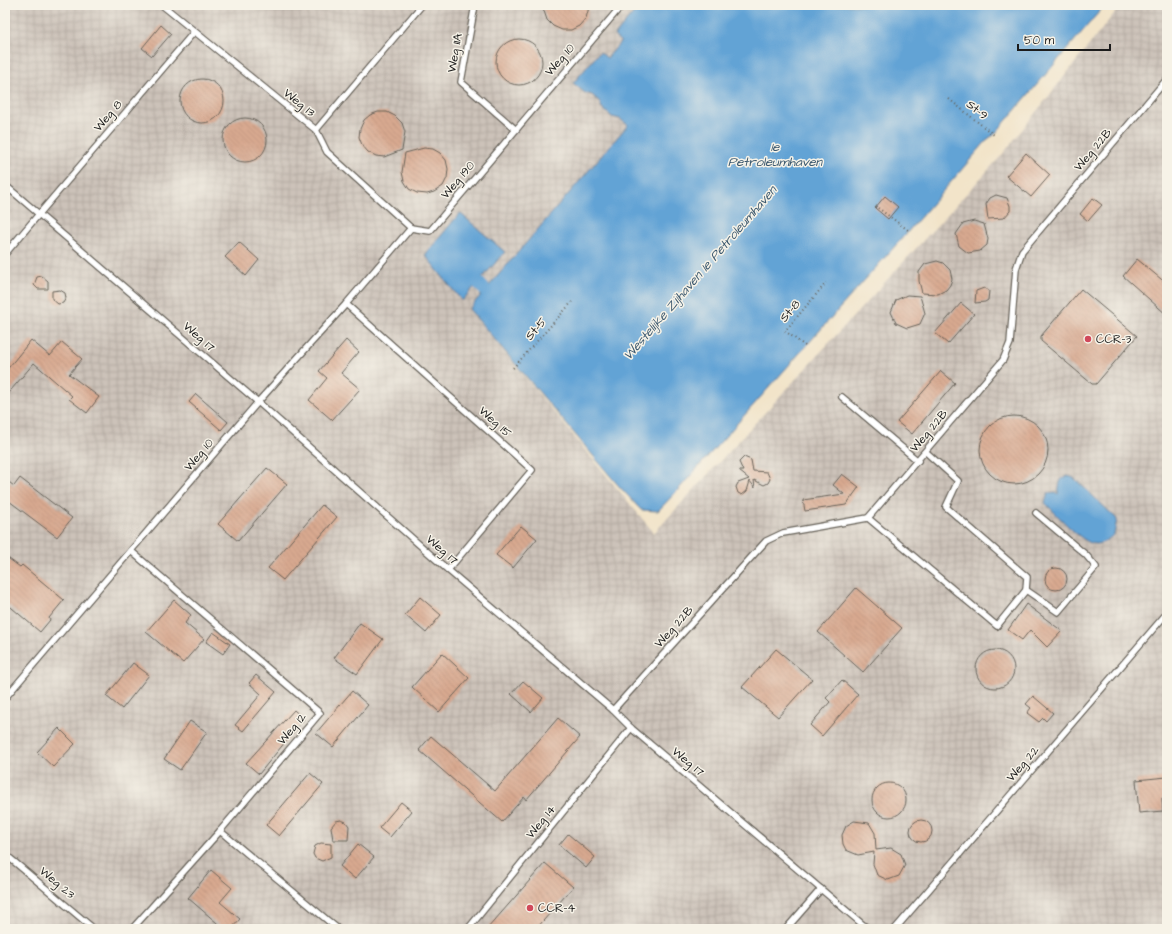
<svg xmlns="http://www.w3.org/2000/svg" width="1172" height="934" viewBox="0 0 1172 934" font-family="'Architects Daughter',sans-serif">
<defs>
<pattern id="industrial-grid" width="8" height="8" patternUnits="userSpaceOnUse"><rect width="8" height="8" fill="#ccc2b9"/><path d="M0 4h8M4 0v8" fill="none" stroke="#afa69e"/></pattern>
<pattern id="building-back-hatch" width="6" height="6" patternUnits="userSpaceOnUse"><rect width="6" height="6" fill="#d8a990"/><path d="M-1 5l2 2M0 0l6 6M5-1l2 2" fill="none" stroke="#b9917c"/></pattern>
</defs>
<rect width="100%" height="100%" fill="#f7f3e8"/>
<filter id="ink" filterUnits="userSpaceOnUse"><feTurbulence type="fractalNoise" baseFrequency=".025" numOctaves="2"/><feDisplacementMap in="SourceGraphic" scale="8" xChannelSelector="R" yChannelSelector="G"/><feConvolveMatrix kernelMatrix="1 2 1 2 8 2 1 2 1" color-interpolation-filters="sRGB"/></filter>
<filter id="wash" filterUnits="userSpaceOnUse"><feTurbulence type="fractalNoise" baseFrequency=".012" numOctaves="4" result="noise"/><feDisplacementMap in="SourceGraphic" scale="16" xChannelSelector="R" yChannelSelector="G"/><feGaussianBlur stdDeviation="0.9" result="paint"/><feColorMatrix in="noise" values="0 0 0 0 0 0 0 0 0 0 0 0 0 0 0 0 0 1.4 0 .05"/><feComposite in="paint" operator="in"/></filter>
<g filter="url(#wash)">
<rect width="100%" height="100%" fill="#f2e4c9"/>
<path fill="url(#industrial-grid)" d="M5,5h635l-26,31 7,6 -14,16 -7,-6 -15,41 7,2 7,6 3,7 10,9 8,2 8,6 -159,184 185,224 348,-378 119,-150h46v924h-1162z"/>
<g fill="#62a3d5" stroke="#3f6078">
<path d="M640,5h465l-111,130 -5,3 -77,89 -235,264 -19,20 -17,-1 -24,-26 -148,-175 159,-184 -8,-6 -8,-2 -10,-9 -3,-7 -7,-6 -7,-2 -12,-10 27,-31 7,6 14,-16 -7,-6z"/>
<path d="M460,213l45,39 -43,49 -37,-46z"/>
<path d="M1068,476l6,2 43,41 -3,16c-6,4 -12,9 -19,9 -14,-1 -39,-31 -50,-41l3,-10 7,-1 3,2c2,-9 0,-16 10,-18z"/>
</g>
<g fill="none" stroke-linecap="round" stroke-linejoin="round">
<path stroke="#62a3d5" stroke-width="13" d="M466,269l26,29 7,-3"/>
</g>
<g id="blocks">
<g fill="url(#building-back-hatch)">
<path d="M542,5h47l-1,6 -2,7 -7,8 -8,4h-9l-9,-4 -6,-6z"/>
<path d="M161,25l10,9 -19,22 -10,-8z"/>
<circle cx="519" cy="62" r="23"/>
<circle cx="202" cy="101" r="22"/>
<path d="M378,112h9l8,4 7,7 3,9 -3,18 -18,7 -8,-1 -8,-4 -6,-7 -3,-8 1,-8 4,-9 6,-5z"/>
<circle cx="245" cy="140" r="22"/>
<path d="M424,148l9,1 7,4 6,7 2,9 -1,9 -4,8 -9,6 -7,2 -10,-1 -8,-4 -5,-8 -2,-9 3,-19z"/>
<path d="M1026,153l24,22 -19,22 -25,-21z"/>
<path d="M996,195l11,3 3,8v5l-6,7 -16,1 -2,-15 4,-6z"/>
<path d="M885,196l13,11 -10,12 -13,-11z"/>
<path d="M1093,198l9,7 -14,16 -8,-7z"/>
<path d="M974,221l10,3 4,15 -1,6 -7,6 -12,2 -9,-7 -3,-12 7,-10z"/>
<path d="M239,242l20,18 -13,16 -21,-19z"/>
<path d="M1137,259l30,25v31l-44,-39z"/>
<path d="M937,261l6,2 7,7 2,9 -2,6 -4,5 -8,4 -16,-1 -3,-12v-9l6,-8z"/>
<path d="M42,276l6,5v8h-10l-4,-4 3,-8z"/>
<path d="M984,288l5,3 -1,9 -3,2 -10,1 1,-12z"/>
<path d="M1081,289l56,47 -41,48h-4l-51,-43v-5z"/>
<path d="M60,290l5,3 1,5 -3,5 -5,1 -6,-5v-8z"/>
<path d="M907,295l13,1 5,17 -5,11 -13,4 -11,-5 -5,-11 5,-12z"/>
<path d="M961,303l13,11 -26,30 -13,-11z"/>
<path d="M31,340l19,16 12,-14 20,17 -13,15 30,23 -12,16 -18,-14 3,-3 -38,-33 -29,34v-25z"/>
<path d="M346,340l13,12 -18,21 19,16 -28,31 -23,-20 18,-22 -8,-7z"/>
<path d="M941,371l14,12 -43,51 -15,-12z"/>
<path d="M196,394l32,28 -7,8 -32,-28z"/>
<circle cx="1014" cy="450" r="34"/>
<path d="M744,457l7,3 2,11 14,1 3,7 -2,4 -4,2 -10,-5 1,8 -5,-7 -3,10 -5,4 -4,-2 -2,-6 2,-4 11,-4 -10,-8h4l-4,-9z"/>
<path d="M267,468l20,16 -49,57 -20,-17z"/>
<path d="M842,474l17,13 -13,18 -41,6 -2,-11 41,-6 -11,-9z"/>
<path d="M20,478l52,40 -15,19 -52,-39v-19l9,7z"/>
<path d="M322,505l15,12 -54,63 -15,-12z"/>
<path d="M521,526l16,13 -24,29 -17,-13z"/>
<path d="M5,556l15,11 2,-2 42,35 -15,18 1,2 -10,12 -35,-30z"/>
<circle cx="1056" cy="579" r="11"/>
<path d="M856,588l46,40 -39,44 -45,-40z"/>
<path d="M420,597l21,18 -15,18 -21,-18z"/>
<path d="M174,600l17,15 -6,8 19,16 -21,24 -37,-31z"/>
<path d="M1026,604l36,27 -15,16 -17,-17 -8,10 -14,-10z"/>
<path d="M360,623l23,16 -26,35 -23,-16z"/>
<path d="M213,632l17,12 -7,10 -17,-12z"/>
<path d="M776,649l36,30 -34,38 -36,-30z"/>
<circle cx="995" cy="669" r="19"/>
<path d="M442,653l27,25 -30,34 -27,-25z"/>
<path d="M133,663l16,12 -27,34 -16,-13z"/>
<path d="M256,675l20,17 -33,39 -8,-6 26,-31 -12,-11z"/>
<path d="M842,680l16,14 -36,42 -12,-11 20,-23 -4,-4z"/>
<path d="M523,681l20,17 -12,14 -20,-18z"/>
<path d="M352,691l16,14 -35,42 -17,-14z"/>
<path d="M1033,696l20,17 -7,8 -3,-3 -4,4 -12,-9 4,-5 -5,-4z"/>
<path d="M294,710l10,9 -45,55 -13,-11z"/>
<path d="M558,718l22,19 -54,63 -2,-3 -22,25 -83,-72 12,-14 64,55z"/>
<path d="M190,721l17,11 -27,38 -16,-11z"/>
<path d="M59,728l16,16 -22,23 -16,-15z"/>
<path d="M310,773l13,11 -44,52 -13,-11z"/>
<path d="M1167,777v21h-5l1,13 -24,2 -3,-33z"/>
<circle cx="889" cy="800" r="17"/>
<path d="M401,802l11,9 -22,26 -11,-9z"/>
<path d="M341,820l5,2 3,4 -1,14h-15l-2,-13 5,-6z"/>
<circle cx="921" cy="831" r="11"/>
<path d="M854,821l15,2 6,10 1,17 15,-2 10,6 4,11 -6,11 -11,4 -11,-5 -4,-11 1,-12 -16,3 -12,-5 -3,-6 -1,-9 4,-9z"/>
<path d="M568,834l27,23 -9,11 -27,-23z"/>
<path d="M321,843l10,1v13l-9,4 -7,-3 -2,-4 2,-8z"/>
<path d="M358,844l16,13 -19,22 -15,-13z"/>
<path d="M545,863l28,24 -37,42h-49z"/>
<path d="M211,870l21,18 -12,14 20,17 -9,10h-7l-36,-31z"/>
</g>
</g>
</g>
<g filter="url(#ink)">
<use href="#blocks" fill-opacity="0" stroke="#676259" stroke-width="1"/>
<g fill="none" stroke-linecap="round" stroke-linejoin="round">
<g stroke="#676259" stroke-width="8">
<g id="lane">
<path d="M162,5l154,125 11,22 84,76"/>
<path d="M475,5l-14,77 54,47"/>
<path d="M316,130l106,-125"/>
<path d="M5,185l253,217 190,168 165,140 18,18 237,201"/>
<path d="M411,228l19,3 192,-226"/>
<path d="M5,254l189,-222"/>
<path d="M346,304l186,166 -84,100"/>
<path d="M842,397l76,64"/>
<path d="M926,452l32,29 -12,26 81,70 -1,13"/>
<path d="M868,518l129,108 29,-36 32,22 38,-45 -10,-12 -50,-42"/>
<path d="M131,551l189,162 -100,118 -88,98"/>
<path d="M5,698l253,-296 88,-98 65,-76"/>
<path d="M613,710l153,-169 17,-8 85,-15 135,-158 7,-17 6,-74 6,-18 145,-172"/>
<path d="M220,831l118,98"/>
<path d="M5,854l89,75"/>
<path d="M468,929l163,-201"/>
<path d="M786,929l35,-40"/>
<path d="M895,929l272,-316"/>
</g>
</g>
<g stroke="#676259" stroke-width="2" stroke-dasharray="1 3" stroke-linecap="butt">
<path d="M949,99l45,36"/>
<path d="M878,208l30,22"/>
<path d="M805,346l-20,-15 41,-48"/>
<path d="M513,368l59,-66"/>
</g>
<use href="#lane" stroke="#fff" stroke-width="5.5"/>
</g>
</g>
<g fill="#d1495b" stroke="#f7f3e8" stroke-width="1.5">
<circle cx="1088" cy="339" r="4"/>
<circle cx="530" cy="908" r="4"/>
</g>
<g text-anchor="middle" dominant-baseline="central" stroke-width="3" stroke-linejoin="round" paint-order="stroke">
<g font-size="12" fill="#1c1c1c" stroke="#f7f3e8">
<text transform="translate(455 53) rotate(-80)">Weg 11A</text>
<text transform="translate(560 60) rotate(-49)">Weg 10</text>
<text transform="translate(299 103) rotate(39)">Weg 13</text>
<text transform="translate(977 110) rotate(39)">St-9</text>
<text transform="translate(108 116) rotate(-50)">Weg 8</text>
<text transform="translate(1093 150) rotate(-50)">Weg 22B</text>
<text transform="translate(458 180) rotate(-50)">Weg 190</text>
<text transform="translate(790 311) rotate(-50)">St-8</text>
<text transform="translate(536 329) rotate(-49)">St-5</text>
<text transform="translate(199 337) rotate(41)">Weg 17</text>
<text transform="translate(495 422) rotate(42)">Weg 15</text>
<text transform="translate(929 431) rotate(-50)">Weg 22B</text>
<text transform="translate(199 455) rotate(-50)">Weg 10</text>
<text transform="translate(442 550) rotate(41)">Weg 17</text>
<text transform="translate(674 627) rotate(-48)">Weg 22B</text>
<text transform="translate(292 729) rotate(-50)">Weg 12</text>
<text transform="translate(688 762) rotate(40)">Weg 17</text>
<text transform="translate(1023 764) rotate(-49)">Weg 22</text>
<text transform="translate(541 822) rotate(-51)">Weg 14</text>
<text transform="translate(57 883) rotate(40)">Weg 23</text>
</g>
<g font-size="12" fill="#1c1c1c" stroke="#f7f3e8" text-anchor="start">
<text x="1096" y="339">CCR-3</text>
<text x="538" y="908">CCR-4</text>
</g>
<g font-size="13" font-style="italic" fill="#3c596f" stroke="#f7f3e8">
<text x="775" y="147">1e<tspan x="775" dy="15">Petroleumhaven</tspan></text>
<text transform="translate(700 273) rotate(-49)">Westelijke Zijhaven 1e Petroleumhaven</text>
</g>
</g>
<rect width="1172" height="934" fill="none" stroke="#f7f3e8" stroke-width="20"/>
<path d="M1018 44v6h92v-6" fill="none" stroke="#1c1c1c" stroke-width="2"/>
<text x="1024" y="44" font-size="12" fill="#1c1c1c" stroke="#f7f3e8" stroke-width="3" paint-order="stroke">50 m</text>
</svg>
